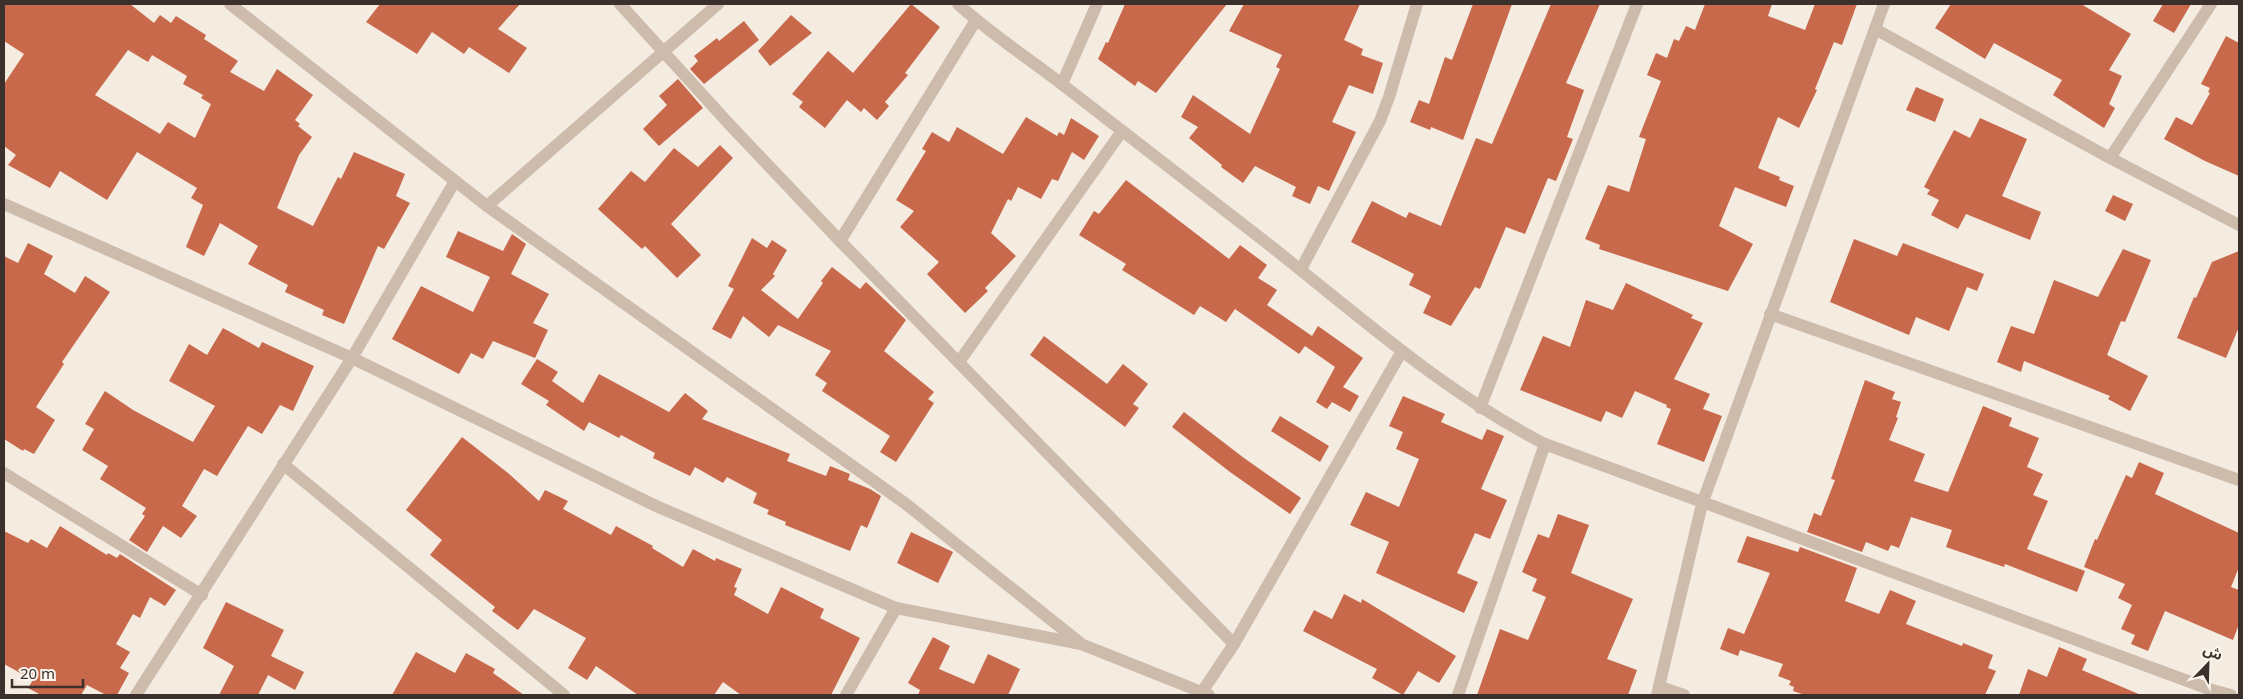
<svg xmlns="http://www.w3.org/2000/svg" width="2243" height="699" viewBox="0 0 2243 699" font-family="'Noto Sans','Noto Sans Arabic',sans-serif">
<rect width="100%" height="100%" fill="#f4ebe1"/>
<g fill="#c8694b" fill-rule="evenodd">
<path d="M4,4h126l24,19 6,-8 11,8 5,-7 30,19 -2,4 34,22 -8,11 34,19 13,-22 36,26 -18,25 5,4 -2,2 14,11 -13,18 -22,53 36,18 25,-49 3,2 13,-27 51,22 -9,22 14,7 -26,46 -6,-3 -34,78 -22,-9 2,-5 -39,-18 3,-7 -40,-21 10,-18 -38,-23 -16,33 -18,-9 17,-42 -12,-7 6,-10 -60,-36 -30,48 -47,-29 -10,17 -42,-23 8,-10 -12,-9v-62l20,-30 -20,-13zM128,50l20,12 4,-7 35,21 -4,8 20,11 -2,3 10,6 -16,34 -27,-16 -8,12 -65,-39z"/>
<path d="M380,4h140l-22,25 29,19 -18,25 -40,-26 -5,7 -32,-22 -15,22 -51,-32z"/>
<path d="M911,4l29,23 -35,46 3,2 -23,27 4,4 -12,14 -13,-12 -3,4 -14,-12 -22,28 -26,-21 4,-5 -11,-8 36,-43 25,22z"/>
<path d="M1125,4h102l-71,89 -18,-12 -3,5 -37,-27 8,-17 2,1z"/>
<path d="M1244,4h116l-16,36 19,9 -2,6 22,8 -10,31 -24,-9 -17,37 24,10 -27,59 -11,-5 -8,18 -18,-8 4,-9 -41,-21 -12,17 -22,-16 1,-2 -33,-27 9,-11 -17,-10 12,-22 57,39 30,-65 -4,-2 6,-12 -53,-24z"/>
<path d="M1473,4h39l-49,136 -32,-13 -1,3 -20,-8 9,-22 10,4 16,-47 7,3z"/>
<path d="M1551,4h49l-34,79 18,7 -17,47 6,2 -17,42 -8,-3 -23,56 -19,-7 -26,62 -5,-2 -24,39 -28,-13 8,-17 -22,-11 5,-11 -63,-32 21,-41 34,17 3,-6 32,14 35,-88 16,6z"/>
<path d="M1705,4h67l-4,12 37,14 10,-26h42l-15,41 -8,-3 -19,47 2,1 -18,38 -21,-11 -20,51 22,9 -1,3 15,6 -8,21 -51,-20 -16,39 34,18 -25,47 -129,-42 1,-4 -15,-6 23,-54 21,7 17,-53 -7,-2 22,-56 -14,-6 9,-22 11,5 7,-19 5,2 7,-15 9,4z"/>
<path d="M1951,4h130l50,30 -22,36 13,6 -13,28 6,4 -11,20 -51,-33 9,-15 -68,-37 -9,16 -50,-31z"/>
<path d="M2163,4h28l-17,29 -21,-12z"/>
<path d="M791,15l21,18 -42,33 -12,-15z"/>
<path d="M744,21l15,19 -55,44 -14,-15 8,-8 -4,-5 23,-18 2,3z"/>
<path d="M2226,36l13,7v133l-34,-15 -41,-22 12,-22 16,8 18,-32 -2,-1 2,-4 -9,-4z"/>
<path d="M678,79l25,29 -44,38 -16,-17 24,-24 -8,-9z"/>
<path d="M1916,87l28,12 -9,23 -29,-12z"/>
<path d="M1026,117l31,19 2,-4 5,3 7,-17 28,18 -15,24 -12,-8 -14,29 -6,-2 -11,20 -23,-12 -7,14 -3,-2 -17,34 25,23 -31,32 3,3 -23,22 -38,-39 12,-12 -39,-35 14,-16 -18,-11 30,-49 -4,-2 10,-17 17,10 8,-15 46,27z"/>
<path d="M1980,118l47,21 -25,57 39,16 -11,28 -64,-26 -8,15 -27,-14 8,-15 -12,-6 3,-4 -6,-3 30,-57 16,8z"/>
<path d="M720,145l13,13 -62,66 30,31 -24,23 -32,-32 -3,3 -44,-40 33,-38 14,11 29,-34 24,19z"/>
<path d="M1126,180l103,79 11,-14 27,20 -9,13 19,12 -10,15 45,31 6,-10 45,32 -20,29 16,9 -9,16 -18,-10 -5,7 -11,-7 19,-35 -30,-21 -6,8 -64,-45 -9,13 -26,-16 -6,9 -72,-45 4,-6 -47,-29 15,-24 5,3z"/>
<path d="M2113,195l20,9 -8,17 -20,-10z"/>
<path d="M458,231l45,20 9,-17 14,10 -15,30 38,20 -16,29 15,7 -13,28 -42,-17 -10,18 -12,-6 -12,21 -67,-35 29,-53 52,26 17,-35 -44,-20z"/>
<path d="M752,238l15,10 5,-8 15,10 -14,24 2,2 -14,14 37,29 25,-36 -2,-2 11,-14 28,22 6,-7 40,38 -22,31 50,41 -6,7 6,4 -38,59 -16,-10 10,-16 -68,-45 5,-8 -12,-8 16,-24 -53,-26 -9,12 -26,-21 -12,23 -19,-10 22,-40 -6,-3z"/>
<path d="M1854,239l43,17 6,-13 81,31 -7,17 -10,-4 -18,44 -33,-14 -7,18 -79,-33z"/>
<path d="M28,243l25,13 -9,18 31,19 10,-17 25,16 -48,70 2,2 -28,43 19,13 -21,34 -10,-5 -1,2 -19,-12v-183l14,7z"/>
<path d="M2123,249l28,11 -26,62 -4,-1 -14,34 41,21 -18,35 -22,-12 2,-3 -86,-35 -3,11 -24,-10 14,-36 23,8 20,-54 44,17z"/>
<path d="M2239,251v76l-13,31 -49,-20 17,-41 2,1 16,-36z"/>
<path d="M1626,283l67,32 -2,3 12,5 -29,56 36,15 -7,15 19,7 -18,46 -47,-18 14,-35 -5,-2 1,-2 -32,-14 -13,27 -16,-7 -5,11 -81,-32 23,-54 27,11 16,-47 27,10z"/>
<path d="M223,328l36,20 3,-6 52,24 -21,45 -13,-6 -18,29 -14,-8 -31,50 -13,-7 -22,37 15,10 -16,22 -18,-12 -16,26 -18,-12 16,-24 -3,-2 4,-6 -46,-29 8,-13 -26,-16 12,-21 -9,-5 20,-33 28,19 60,32 22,-36 -46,-25 20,-37 18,11z"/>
<path d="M1044,336l63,48 16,-20 25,20 -15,20 6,4 -14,19 -95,-72z"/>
<path d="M537,359l21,13 -6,9 31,22 16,-29 70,38 16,-19 23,18 -6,8 88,35 -3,7 39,15 4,-10 20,8 -2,6 22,9 11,7 -14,32 -6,-3 -11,26 -65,-26 1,-3 -19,-8 2,-4 -16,-7 4,-10 -30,-16 -4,6 -28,-16 -5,9 -37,-18 2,-5 -34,-18 -2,3 -30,-16 -5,9 -38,-26 3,-4 -28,-17z"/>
<path d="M1865,380l30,12 -3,7 9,3 -5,15 2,1 -9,22 36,14 -11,27 34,11 35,-86 29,12 -3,8 30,12 -12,29 16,7 -10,21 15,6 -21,48 58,22 -8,21 -72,-28 -1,3 -58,-20 6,-17 -41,-13 -12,31 -8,-3 -3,6 -22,-9 -4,10 -55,-20 7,-19 7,3 14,-36 -4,-1z"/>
<path d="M1403,396l42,18 -4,8 41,18 5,-11 17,7 -23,53 26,11 -17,39 -15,-6 -18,40 21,9 -14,31 -88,-40 13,-31 -39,-17 16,-33 33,15 20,-48 -23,-10 7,-17 -14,-6z"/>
<path d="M1184,412l60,46 57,40 -11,16 -60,-42 -58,-45z"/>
<path d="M1280,416l49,30 -9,16 -49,-31z"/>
<path d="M462,437l46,36 31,28 6,-11 23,11 -5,8 48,26 5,-9 37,20 -1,2 31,19 10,-18 22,12 1,-3 26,11 -8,18 3,1 -3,7 34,19 13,-27 43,22 -4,9 40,20 -29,57h-90l-18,-13 -9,13h-76l-42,-29 -9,14 -19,-12 18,-30 -52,-29 -16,21 -26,-19 3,-4 -65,-52 12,-15 -36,-30z"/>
<path d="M2139,462l25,11 -9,21 84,39v34l-8,20 8,3v34l-6,16 -68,-29 -17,40 -17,-7 4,-9 -14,-6 11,-24 -14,-7 7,-14 -41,-17 11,-28 2,1 29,-65 6,3z"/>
<path d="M1558,514l31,11 -18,48 62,26 -26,60 30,11 -9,25h-151l23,-66 28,11 18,-43 -14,-6 5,-12 -15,-7 16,-38 11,4z"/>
<path d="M60,526l47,29 1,-2 9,5 3,-4 56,36 -11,16 -15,-9 -10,21 -7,-4 -17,30 14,8 -10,16 9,5 -12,22h-11l-19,-10 -6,10h-40l-13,-7 5,-8 -29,-16v-133l24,12 3,-4 16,9z"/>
<path d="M911,532l42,20 -15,31 -41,-20z"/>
<path d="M1747,536l51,16 2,-5 57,21 -12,33 34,13 11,-24 26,11 -10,23 56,22 1,-3 30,12 -5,13 8,3 -11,24h-180l-12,-4 1,-4 -5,-2 2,-4 -13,-5 5,-12 -43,-14 -2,6 -18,-7 8,-21 16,6 26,-61 -33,-11z"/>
<path d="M1344,594l17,9 1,-4 94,57 -17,27 -21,-12 -15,24 -31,-17 5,-9 -74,-38 11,-21 18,9z"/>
<path d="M226,602l58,28 -13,26 33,16 -9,18 -27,-15 -10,20h-39l15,-29 -31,-18z"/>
<path d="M933,637l17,9 -11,23 35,15 14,-30 32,15 -12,26h-90l2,-5 -12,-7z"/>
<path d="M2059,647l28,12 -5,11 59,25h-122l9,-26 19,8z"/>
<path d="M416,652l39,21 11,-20 29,16 -2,4 31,22h-132z"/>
</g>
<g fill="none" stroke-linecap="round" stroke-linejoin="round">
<g stroke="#cdbbac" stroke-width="12">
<path d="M230,4l257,202 419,298 173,138"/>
<path d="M620,4l110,121 110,116 394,403 -34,51"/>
<path d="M958,4c33,30 70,54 105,81 61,47 121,94 182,141 98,75 190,162 300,218l667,246 19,5"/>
<path d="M1875,29l235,129 129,67"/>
<path d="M1062,84l35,-80"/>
<path d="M2110,158l101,-154"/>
<path d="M4,204l348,154 304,148 240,102 185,36 128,51"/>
<path d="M487,206l231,-202"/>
<path d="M840,241l136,-221"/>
<path d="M1301,269l79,-148 9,-24 28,-93"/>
<path d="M1770,314l469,166"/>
<path d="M959,362l163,-231"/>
<path d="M1480,408l157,-404"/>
<path d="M283,464l281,231"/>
<path d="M4,473l198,122"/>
<path d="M1234,644l168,-293"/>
<path d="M1660,687l24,8"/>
<path d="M136,695l216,-337 103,-177"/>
<path d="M846,695l50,-87"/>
<path d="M1458,695l87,-251"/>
<path d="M1657,695l45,-191 182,-500"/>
</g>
</g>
<rect width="2243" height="699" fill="none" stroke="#3b302b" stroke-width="10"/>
<g transform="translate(2208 664) rotate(23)" stroke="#fbf5ee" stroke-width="4" paint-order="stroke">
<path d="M0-4L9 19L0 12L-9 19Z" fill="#3b302b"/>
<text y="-8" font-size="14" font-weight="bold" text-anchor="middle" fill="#3b302b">ش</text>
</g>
<path d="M12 679v8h71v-8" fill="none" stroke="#3b302b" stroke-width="2.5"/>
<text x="20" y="679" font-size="15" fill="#3b302b" stroke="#fbf5ee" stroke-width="4" paint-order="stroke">20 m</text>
</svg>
